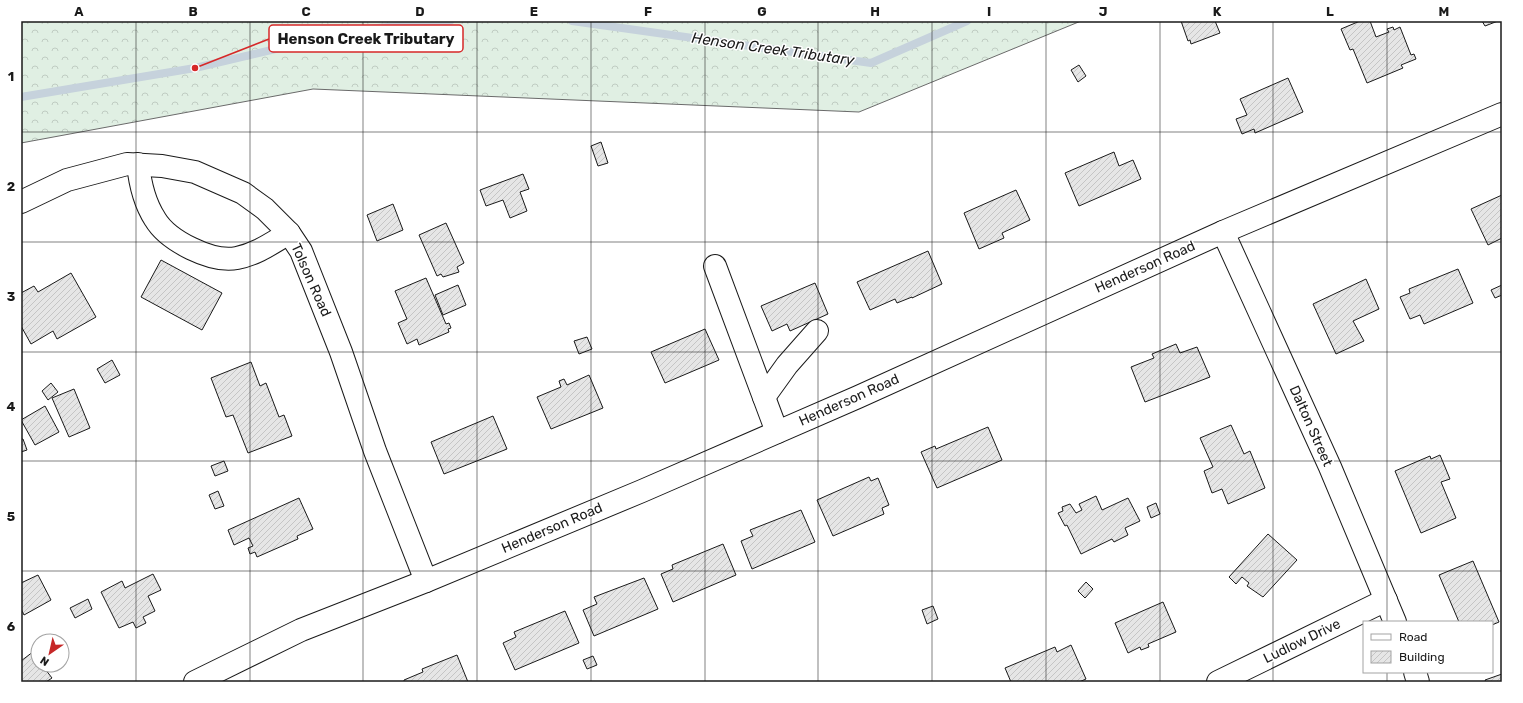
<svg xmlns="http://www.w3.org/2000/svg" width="1523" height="703" viewBox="0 0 1523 703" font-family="Rubik,sans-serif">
<defs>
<pattern id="forest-crowns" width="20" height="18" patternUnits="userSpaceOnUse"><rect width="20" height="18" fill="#e0efe3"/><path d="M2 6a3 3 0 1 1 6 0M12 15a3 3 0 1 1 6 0" fill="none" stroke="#c0ccc2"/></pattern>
<pattern id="building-hatch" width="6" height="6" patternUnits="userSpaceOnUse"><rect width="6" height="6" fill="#e6e6e6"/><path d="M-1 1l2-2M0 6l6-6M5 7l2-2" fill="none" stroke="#c5c5c5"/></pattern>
</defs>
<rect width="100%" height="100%" fill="#fff"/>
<path fill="url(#forest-crowns)" stroke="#6a6a6a" d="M21,21h1060l-222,91 -546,-23 -292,54z"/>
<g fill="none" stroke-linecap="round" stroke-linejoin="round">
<g stroke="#c6d2dc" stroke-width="8">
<path d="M572,21l299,42 96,-42"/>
<path d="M21,97l174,-29 161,-38 94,-9"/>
</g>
</g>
<g fill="url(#building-hatch)" stroke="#1a1a1a">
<path d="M1181,21h34l5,12 -29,11 -1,-4 -2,1z"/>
<path d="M1360,21h10l6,16 13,-5 -2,-3 6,-2 1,3 6,-3 11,28 3,-1 2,5 -15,6 2,3 -36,15 -14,-34 -3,1 -9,-21z"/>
<path d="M1482,21h16l-13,5z"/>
<path d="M1079,65l7,11 -8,6 -7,-12z"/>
<path d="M1288,78l15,34 -48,21 -1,-4 -12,5 -6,-15 11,-4 -7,-16z"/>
<path d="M601,142l7,21 -10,3 -7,-20z"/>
<path d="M1114,152l5,14 14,-6 8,19 -62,27 -14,-33z"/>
<path d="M523,174l6,15 -9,3 7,19 -17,7 -7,-18 -17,6 -6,-16z"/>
<path d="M1016,190l14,30 -28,13 2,5 -25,11 -15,-36z"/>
<path d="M1502,195v43l-14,7 -17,-36z"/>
<path d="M393,204l10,26 -26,11 -10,-26z"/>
<path d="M446,223l18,40 -7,4 2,5 -16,5 -2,-3 -4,2 -18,-41z"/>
<path d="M928,251l14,33 -30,14v-1l-15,6 -2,-4 -25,11 -13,-28z"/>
<path d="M161,260l61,33 -20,37 -61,-33z"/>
<path d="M1458,269l15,34 -49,21 -4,-9 -10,4 -10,-22 10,-4 -1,-4z"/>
<path d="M71,273l25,44 -39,22 -4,-8 -22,13 -10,-18v-33l13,-7 4,6z"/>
<path d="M426,278l20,46 3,-1 2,5 -3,1 1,3 -30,13 -2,-6 -10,5 -9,-21 9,-4 -12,-28z"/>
<path d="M1366,279l13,30 -26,12 11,20 -28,13 -23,-50z"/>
<path d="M815,283l13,31 -38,17 -3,-7 -15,7 -11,-25z"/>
<path d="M458,285l8,20 -23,10 -8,-20z"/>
<path d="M1502,285v10l-7,3 -4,-8z"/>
<path d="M705,329l14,31 -54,23 -14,-31z"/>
<path d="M587,337l5,12 -13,5 -5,-13z"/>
<path d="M1176,344l4,9 17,-6 13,30 -65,25 -14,-35 23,-9 -2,-4z"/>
<path d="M112,360l8,15 -15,8 -8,-14z"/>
<path d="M251,362l9,24 6,-3 13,34 5,-2 8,21 -44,17 -15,-38 -7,2 -15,-39z"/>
<path d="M589,375l14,33 -52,21 -14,-32 24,-10 -2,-6 5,-2 3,6z"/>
<path d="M51,383l7,9 -10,8 -6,-9z"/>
<path d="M74,389l16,39 -21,9 -17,-39z"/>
<path d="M45,406l14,26 -24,13 -14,-25z"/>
<path d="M493,416l14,33 -63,25 -13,-32z"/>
<path d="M1231,425l13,29 6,-3 15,37 -37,16 -6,-15 -10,4 -8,-22 9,-4 -13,-29z"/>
<path d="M988,427l14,33 -65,28 -16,-36 14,-6 1,3z"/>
<path d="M21,439h2l4,11 -6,2z"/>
<path d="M1440,455l10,24 -9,3 15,36 -35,15 -26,-62 35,-15 1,3z"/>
<path d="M224,461l4,10 -13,5 -4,-10z"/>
<path d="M869,477l2,4 7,-3 11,27 -7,3 2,6 -51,22 -16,-36z"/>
<path d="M218,491l6,15 -9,3 -6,-14z"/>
<path d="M1096,496l6,14 26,-12 12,23 -15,7 3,7 -14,7 -2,-3 -31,15 -14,-29 -2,1 -7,-13 5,-2 -1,-4 8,-3 6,9 6,-3 -3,-6z"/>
<path d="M299,498l14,31 -16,7 1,3 -41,18 -2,-5 -5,2 -2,-6 5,-2 -4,-8 -15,7 -6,-15z"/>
<path d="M1156,503l4,11 -9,4 -4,-11z"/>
<path d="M801,510l14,32 -63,27 -11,-28 12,-5 -3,-6z"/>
<path d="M1268,534l29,26 -34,37 -16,-11 2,-3 -7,-6 -6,7 -7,-7z"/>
<path d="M723,544l13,31 -63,27 -12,-28 12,-5 -1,-4z"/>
<path d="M1473,561l26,61 -7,3v-3h-33l-20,-47z"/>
<path d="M153,574l8,16 -13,6 7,15 -12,6 3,6 -10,5 -3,-6 -14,6 -18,-36 21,-11 3,7z"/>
<path d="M38,575l13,25 -27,15 -3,-6v-26z"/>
<path d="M644,578l14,31 -64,27 -11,-26 14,-6 -3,-7z"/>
<path d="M1086,582l7,7 -8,9 -7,-7z"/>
<path d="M88,599l4,10 -17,9 -5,-10z"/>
<path d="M1163,602l13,30 -28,12 1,3 -8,3 -1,-3 -12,6 -13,-30z"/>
<path d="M933,606l5,13 -11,5 -5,-14z"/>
<path d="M565,611l14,32 -64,27 -12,-27 13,-6 -2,-5z"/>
<path d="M1071,645l15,34 -7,3h-68l-6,-14 50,-21 2,5z"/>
<path d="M38,648v17h4l10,13 -6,4h-25v-21z"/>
<path d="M457,655l11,27h-64v-2l19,-8 -1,-3z"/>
<path d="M593,656l4,9 -10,4 -4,-9z"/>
<path d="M1502,674v8h-16l-1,-2z"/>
</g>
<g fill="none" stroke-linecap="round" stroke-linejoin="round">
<g stroke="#1a1a1a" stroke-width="24">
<g id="minor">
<path d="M138,164c2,20 6,38 17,55 13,22 57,44 82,39 20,-4 35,-15 52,-25"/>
<path d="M21,202l46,-22 60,-16 35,2 33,6 48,21 22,16 24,24 12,18 40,101 34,99 51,130"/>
<path d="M1223,232l107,235 65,155"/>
<path d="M715,266l62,166"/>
<path d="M764,397l23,-32 30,-34"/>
<path d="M1415,672l3,10"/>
<path d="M195,682l106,-52 125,-49 216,-90 216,-94 365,-165 279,-118"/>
<path d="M1218,682l168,-82"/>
</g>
</g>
<use href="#minor" stroke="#fff" stroke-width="22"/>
</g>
<path fill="none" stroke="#1a1a1a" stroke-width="1" stroke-opacity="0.55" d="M136,21v661M250,21v661M363,21v661M477,21v661M591,21v661M705,21v661M818,21v661M932,21v661M1046,21v661M1160,21v661M1273,21v661M1387,21v601M21,132h1481M21,242h1481M21,352h1481M21,461h1481M21,571h1481M1387,672v10"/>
<g text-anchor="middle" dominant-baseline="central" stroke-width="3" stroke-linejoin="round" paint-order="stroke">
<g font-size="14" fill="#1a1a1a" stroke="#fff">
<text transform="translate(1145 267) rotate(-24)">Henderson Road</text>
<text transform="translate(311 280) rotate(66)">Tolson Road</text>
<text transform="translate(849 400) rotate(-24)">Henderson Road</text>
<text transform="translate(1311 426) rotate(66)">Dalton Street</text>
<text transform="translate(552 528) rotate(-23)">Henderson Road</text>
<text transform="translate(1302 641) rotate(-26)">Ludlow Drive</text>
</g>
<g font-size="15" font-style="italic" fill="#1a1a1a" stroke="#fff">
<text transform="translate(773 49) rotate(8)">Henson Creek Tributary</text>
</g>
</g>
<path fill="none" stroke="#d62828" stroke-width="1.5" d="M195 68L269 39"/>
<circle fill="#d62828" stroke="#fff" stroke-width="1.5" cx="195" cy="68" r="4"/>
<rect fill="#fff" stroke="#d62828" stroke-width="1.5" x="269" y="25" width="194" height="27" rx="4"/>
<g font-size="15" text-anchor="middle" font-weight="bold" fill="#1a1a1a">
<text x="366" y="44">Henson Creek Tributary</text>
</g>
<rect width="1523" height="703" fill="none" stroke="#ffffff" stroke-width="44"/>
<rect x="1363" y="621" width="130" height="52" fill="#ffffff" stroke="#a3a3a3"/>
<rect x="1371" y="634" width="20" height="6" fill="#ffffff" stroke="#a3a3a3"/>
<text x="1399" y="641" font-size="12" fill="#1a1a1a">Road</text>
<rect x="1371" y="651" width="20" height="12" fill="url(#building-hatch)" stroke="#a3a3a3"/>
<text x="1399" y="661" font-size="12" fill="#1a1a1a">Building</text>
<g transform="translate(50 653) rotate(214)"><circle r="19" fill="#ffffff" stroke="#a3a3a3"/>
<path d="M0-3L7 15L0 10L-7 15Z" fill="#c62828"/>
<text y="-6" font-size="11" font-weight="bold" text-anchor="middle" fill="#1a1a1a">N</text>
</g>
<rect x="22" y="22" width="1479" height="659" fill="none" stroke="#1a1a1a" stroke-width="1.5"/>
<g font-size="13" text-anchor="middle" font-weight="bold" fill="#1a1a1a">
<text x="79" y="16">A</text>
<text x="193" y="16">B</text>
<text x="306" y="16">C</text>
<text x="420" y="16">D</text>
<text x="534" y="16">E</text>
<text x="648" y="16">F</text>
<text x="762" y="16">G</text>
<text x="875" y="16">H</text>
<text x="989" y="16">I</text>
<text x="1103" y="16">J</text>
<text x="1217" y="16">K</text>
<text x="1330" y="16">L</text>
<text x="1444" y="16">M</text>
<text x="11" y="81">1</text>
<text x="11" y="191">2</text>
<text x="11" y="301">3</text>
<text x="11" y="411">4</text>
<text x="11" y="521">5</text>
<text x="11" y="631">6</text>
</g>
</svg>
